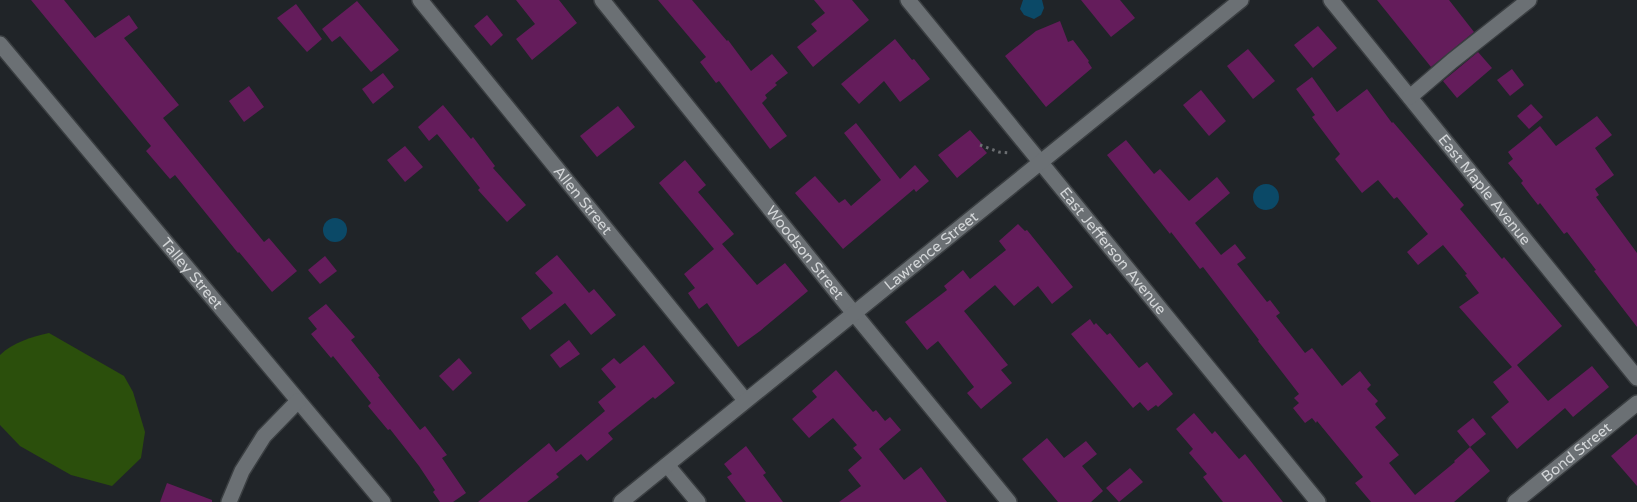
<svg xmlns="http://www.w3.org/2000/svg" width="1637" height="502" viewBox="0 0 1637 502" font-family="'Varela Round',sans-serif">
<rect width="100%" height="100%" fill="#202428"/>
<path fill="#2b4f0c" d="M49,333l75,43 9,16 12,40 -4,26 -29,28 -41,-11 -51,-29 -20,-21v-70c13,-13 32,-18 49,-22z"/>
<g fill="#0b4967">
<path d="M1023,0h19l2,8 -3,7 -7,4 -10,-4 -4,-6z"/>
<circle cx="1266" cy="197" r="13"/>
<circle cx="335" cy="230" r="12"/>
</g>
<g fill="#641c5b">
<path d="M31,0h33l31,38 34,-23 9,13 -14,10 55,67 -16,13 101,124 5,-4 28,33 -25,21 -33,-40 -1,1 -63,-78 -5,4 -24,-28 5,-5z"/>
<path d="M516,0h43l18,23 -45,37 -16,-21 19,-15z"/>
<path d="M658,0h34l35,41 1,-1 23,31 21,-17 16,19 -13,10 2,2 -12,10 2,3 -5,5 25,33 -17,13 -51,-68 -3,2 -16,-21 6,-5z"/>
<path d="M814,0h38l17,20 -56,47 -16,-20 20,-16 -6,-7 14,-11z"/>
<path d="M1081,0h39l15,18 -24,19z"/>
<path d="M1377,0h72l25,32 -43,35z"/>
<path d="M357,1l42,49 -28,22 -31,-36 -8,6 -10,-13z"/>
<path d="M296,4l26,35 -15,13 -30,-34z"/>
<path d="M487,15l16,20 -12,11 -17,-20z"/>
<path d="M1060,21l8,21 5,-2 16,21 -1,1 4,6 -46,39 -41,-51 31,-25z"/>
<path d="M1318,26l19,22 -24,20 -19,-23z"/>
<path d="M895,39l17,21 2,-1 16,20 -30,23 -16,-21 -25,23 -18,-20z"/>
<path d="M1248,49l27,32 -22,18 -26,-33z"/>
<path d="M1478,52l14,16 -35,30 -14,-17z"/>
<path d="M1512,69l12,16 -14,11 -13,-16z"/>
<path d="M383,73l11,14 -21,17 -11,-15z"/>
<path d="M1312,77l25,35 30,-23 25,34 1,-1 71,83 -4,4 42,50 2,-2 58,69 -45,39 31,36 44,-35 17,21 -36,30 -8,-9 -48,41 -26,-32 18,-15 -16,-20 19,-15 -53,-60 20,-14 -14,-18 2,-1 -24,-29 -25,20 -11,-13 21,-18 -31,-37 -3,2 -16,-19 -16,13 -27,-34 5,-5 -28,-37 3,-2 -19,-26z"/>
<path d="M249,86l15,21 -20,15 -15,-21z"/>
<path d="M1201,90l25,31 -17,15 -26,-31z"/>
<path d="M1531,104l12,13 -14,12 -12,-13z"/>
<path d="M443,105l28,34 2,-2 22,29 -2,2 33,37 -19,17 -29,-32 2,-2 -38,-48 -5,-6 -8,7 -11,-14z"/>
<path d="M618,106l17,21 -38,30 -17,-21z"/>
<path d="M1597,116l15,19 -17,13 19,27 -19,14 4,6 -3,2 41,56v74l-43,-56 2,-1 -29,-38 -3,2 -24,-31 -2,2 -17,-22 2,-2 -15,-18 5,-4 -5,-7 32,-26 16,20z"/>
<path d="M856,123l44,56 15,-14 14,16 -13,11 -2,-3 -71,60 -48,-56 20,-17 24,27 6,-4 6,7 30,-26 -37,-47z"/>
<path d="M970,130l12,14 -2,1 7,8 -30,25 -19,-23z"/>
<path d="M1126,140l28,34 6,-5 29,32 28,-24 13,16 -35,30 26,32 14,-11 11,14 -9,6 30,38 3,-2 10,13 -4,3 29,37 7,-5 30,38 18,-15 11,14 -4,4 11,12 -3,3 11,14 -11,9 24,28 -10,8 26,32 40,-33 -1,-1 16,-14 20,24 -36,31h-83l-16,-19 8,-6 -46,-56 -1,2 -4,-5 -7,5 -12,-15 6,-5 -5,-5 5,-4 -41,-53 1,-1 -56,-73 -3,2 -29,-37 -1,2 -63,-79z"/>
<path d="M405,146l18,21 -18,15 -18,-22z"/>
<path d="M685,160l21,25 -8,7 36,42 -12,10 35,41 28,-22 23,28 -48,40 -22,16 -31,-44 -8,6 -11,-16 7,-5 -11,-14 30,-25 -55,-66z"/>
<path d="M1018,224l7,7 2,-1 46,57 -21,17 -14,-18 -24,20 -19,-21 -31,26 44,54 -7,5 11,13 -31,26 -14,-16 7,-6 -36,-46 -11,9 -22,-28 42,-32 -3,-4 19,-16 7,9 36,-29 -7,-9z"/>
<path d="M557,255l32,38 5,-4 22,26 -25,20 -26,-32 -35,27 -9,-12 32,-25 -18,-20z"/>
<path d="M325,256l12,15 -17,13 -12,-14z"/>
<path d="M326,304l29,33 -4,3 29,36 -2,1 42,53 5,-4 22,29 -5,3 24,35 -13,9h-13l-7,-10 2,-2 -16,-24 -29,-37 -2,1 -20,-24 3,-3 -38,-47 -2,2 -20,-24 6,-5 -9,-11z"/>
<path d="M1090,319l4,6 2,-2 11,12 3,-2 29,35 8,-6 26,32 -15,13 -2,-2 -8,6 -8,-9 -7,6 -62,-74z"/>
<path d="M569,340l11,14 -20,14 -10,-13z"/>
<path d="M644,345l31,38 -20,16 -2,-2 -45,36 5,6 -26,22 -6,-7 -25,20 3,3 -32,25h-49l71,-59 7,9 49,-41 -7,-9 18,-15 -15,-18 13,-11 6,6z"/>
<path d="M459,358l13,15 -19,18 -14,-15z"/>
<path d="M836,370l37,42 3,-2 9,11 5,-4 11,13 -22,19 25,31 17,-13 26,35h-108l22,-16 -13,-16 14,-12 -9,-10 4,-3 -24,-27 -24,20 -17,-19 25,-22 -5,-6z"/>
<path d="M1194,413l18,21 3,-3 24,28 6,-5 38,48h-60l-20,-25 4,-3 -18,-21 4,-4 -17,-20z"/>
<path d="M1473,418l13,16 -16,13 -13,-16z"/>
<path d="M1637,434v52l-26,-30z"/>
<path d="M1047,438l17,20 22,-17 11,13 -15,12 21,25 -12,11h-33l-36,-43z"/>
<path d="M746,446l20,27 -3,2 20,27h-37l-19,-25 5,-3 -8,-10z"/>
<path d="M1130,468l13,14 -24,20 -13,-14z"/>
<path d="M167,483l45,17v2h-52z"/>
</g>
<g fill="none" stroke-linecap="round" stroke-linejoin="round">
<g stroke="#3a3e41" stroke-width="18">
<g id="minor">
<path id="s1" d="M420,0l325,400"/>
<path id="s2" d="M602,0l237,295 170,207"/>
<path id="s3" d="M908,0l410,502"/>
<path id="s4" d="M1331,0l306,378"/>
<path id="s5" d="M0,44l383,458"/>
<path d="M1410,97l42,-36 77,-61"/>
<path d="M667,465l31,37"/>
<path d="M229,502l13,-31 22,-35 34,-35"/>
<path id="s6" d="M621,502l620,-502"/>
<path id="s7" d="M1515,502l122,-99"/>
</g>
</g>
<path stroke="#6b6e71" stroke-width="3" stroke-dasharray="2.5 4" stroke-linecap="butt" d="M980,145l19,7 10,1"/>
<use href="#minor" stroke="#6b7074" stroke-width="15"/>
</g>
<g text-anchor="middle" dominant-baseline="central" stroke-width="4.5" stroke-linejoin="round" paint-order="stroke">
<g font-size="15" fill="#d3d6d8" stroke="#202428">
<text stroke="none"><textPath href="#s4" startOffset="244">East Maple Avenue</textPath></text>
<text stroke="none"><textPath href="#s1" startOffset="258">Allen Street</textPath></text>
<text stroke="none"><textPath href="#s6" startOffset="399">Lawrence Street</textPath></text>
<text stroke="none"><textPath href="#s3" startOffset="324">East Jefferson Avenue</textPath></text>
<text stroke="none"><textPath href="#s2" startOffset="324">Woodson Street</textPath></text>
<text stroke="none"><textPath href="#s5" startOffset="299">Talley Street</textPath></text>
<text stroke="none"><textPath href="#s7" startOffset="79">Bond Street</textPath></text>
</g>
</g>
</svg>
